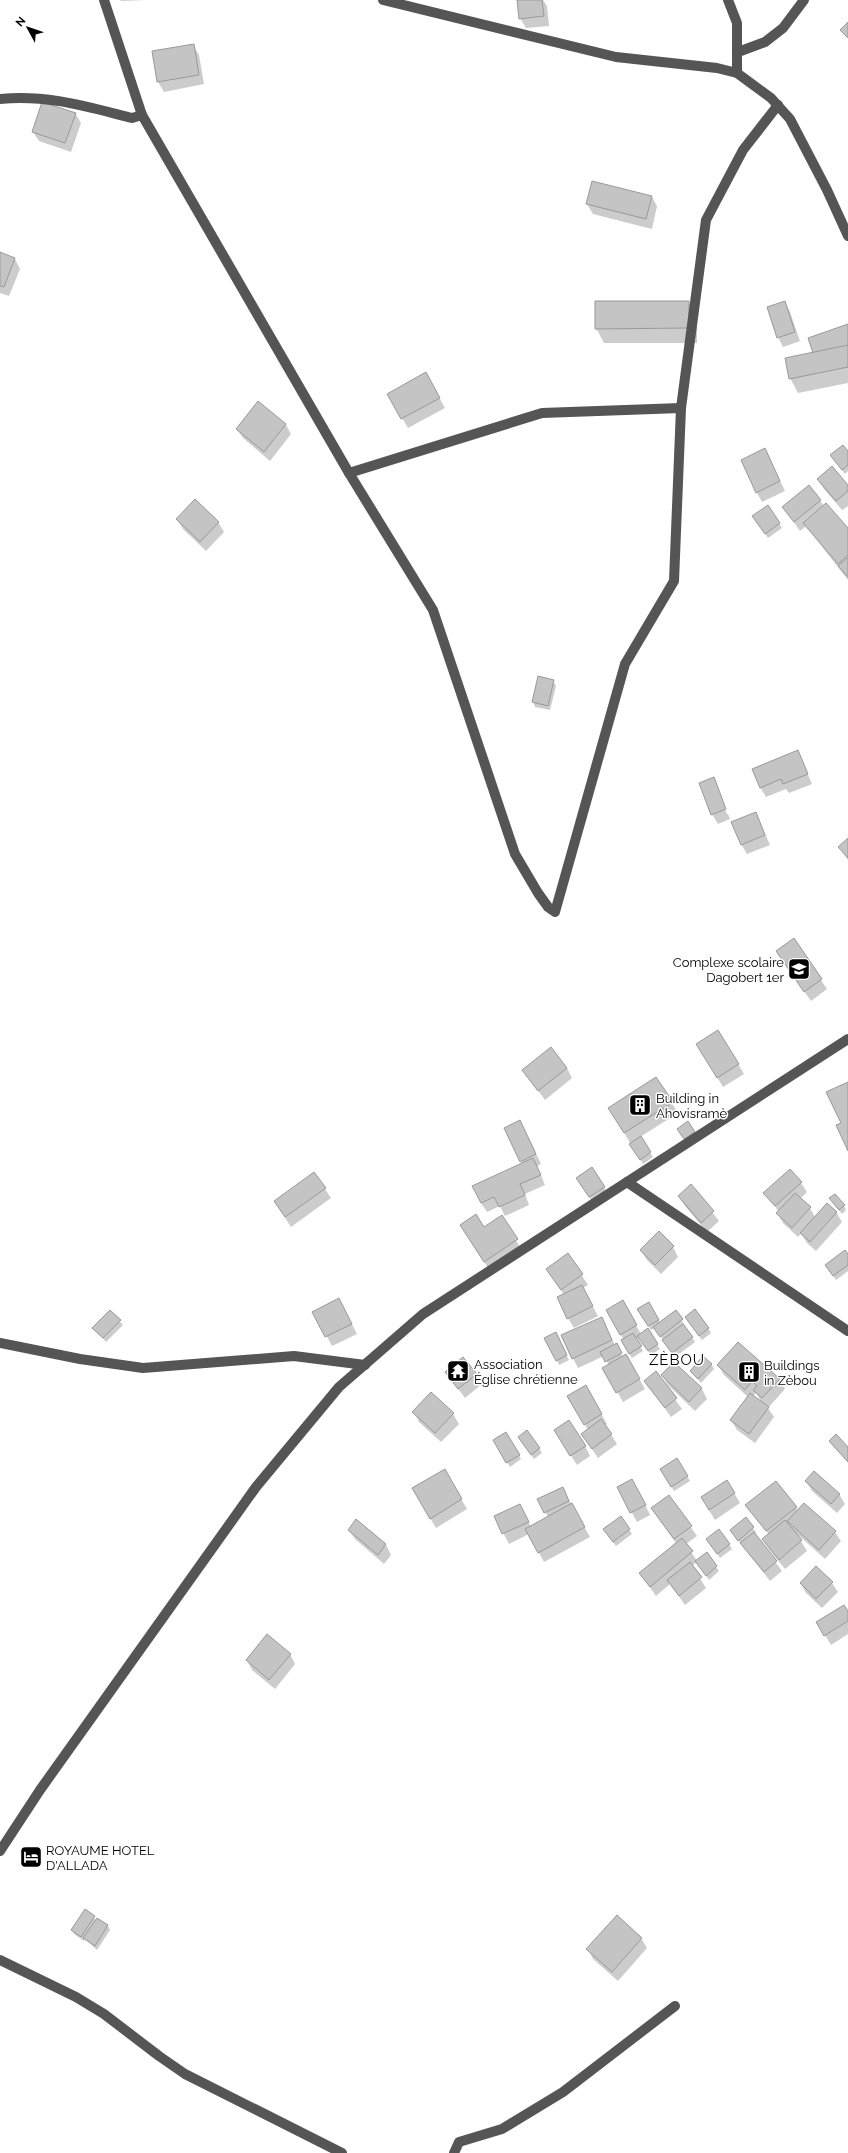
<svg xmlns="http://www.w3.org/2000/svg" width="848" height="2153" viewBox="0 0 848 2153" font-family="Raleway,sans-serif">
<rect width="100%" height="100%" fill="#fff"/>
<g fill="#0003" fill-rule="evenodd">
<path d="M120,0h26l-25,1z"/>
<path d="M518,0h25l4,6 2,20 -23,2 -6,-10z"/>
<path d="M193,45l6,10 5,29 -40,8 -6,-10 -5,-30z"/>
<path d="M75,113l6,10 -10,29 -32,-11 -6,-9z"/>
<path d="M652,197l5,9 -5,23 -59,-15 -6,-10z"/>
<path d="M0,253l15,6 5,10 -11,27 -9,-3z"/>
<path d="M688,302l9,15v26h-93l-8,-15z"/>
<path d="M785,302l5,10 10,29 -17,6 -5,-10z"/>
<path d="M848,325v58l-50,10 -8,-15 24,-25z"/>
<path d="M426,374l19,34 -37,20 -20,-33z"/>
<path d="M258,402l28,23 5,9 -21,27 -27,-23 -6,-9z"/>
<path d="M765,450l20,41 -23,11 -5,-9z"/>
<path d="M848,453v18l-3,3 -11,-14z"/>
<path d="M818,479l30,8v19l-6,4 -18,-21z"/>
<path d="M809,486l15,20 24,24v50l-42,-54 -6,5 -17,-24z"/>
<path d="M768,507l14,21 -14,10 -12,-17z"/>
<path d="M177,519l41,3 6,10 -18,19 -23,-22z"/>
<path d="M539,678l14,3 3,5 -6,24 -15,-3 -2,-5z"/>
<path d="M798,751l14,33 -23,9 -3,-4 -20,8 -6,-10z"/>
<path d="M713,779l5,9h-2l11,26h1l2,5 -12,5 -6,-10z"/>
<path d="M756,813l14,32 -23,9 -6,-10z"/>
<path d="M848,839v21l-9,-13z"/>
<path d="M794,940l33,49 -16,12 -28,-40z"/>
<path d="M718,1031l26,43 -21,13 -20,-33z"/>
<path d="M567,1068l5,10 -27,22 -22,-30z"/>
<path d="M656,1078l22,35 -38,24 13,20 -10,7 -28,-46z"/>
<path d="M520,1121l21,43 -4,2 8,19 -20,9 4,11 -24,11 -5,-10 -13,6 -6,-9 41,-39z"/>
<path d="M592,1169l18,28 -14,10 -13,-19z"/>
<path d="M801,1183l6,9 -7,7 10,9 5,9 21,-5 6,10 -26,29 -9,-8 -6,-10 -3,4 -15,-14 -6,-10 2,-1 -14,-19z"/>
<path d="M691,1185l28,36 -12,11 -22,-26 -6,-10z"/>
<path d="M325,1189l6,9 -40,29 -16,-25z"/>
<path d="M833,1203l11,3 2,4 -4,4z"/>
<path d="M501,1217l21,33 -32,21 -29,-45 23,2z"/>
<path d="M673,1247l5,10 -17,17 -14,-14 -6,-9z"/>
<path d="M568,1254l20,31 -5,3 15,28 -24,12 -6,-10 -4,-23 -17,-26z"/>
<path d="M848,1256v15l-12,9 -10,-14z"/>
<path d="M622,1301l19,33 16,10 3,5 -9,6 -12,-18 -3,2 7,12 -11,7 -10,-17 2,-1 -17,-29z"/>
<path d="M649,1303l11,20 16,-12 19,31 -20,15 -20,-29 -4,2 -13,-21z"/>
<path d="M344,1309l13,25 -25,12 -18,-33z"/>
<path d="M110,1311l13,14 -17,17 -12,-14z"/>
<path d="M601,1318l14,27 8,12 3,-1 19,33 -22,13 -19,-34 5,-3 -5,-9 -26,12 -5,-10z"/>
<path d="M689,1322l19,6 3,5 -9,7z"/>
<path d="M558,1338l11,22 -10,5 -2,-5z"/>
<path d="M674,1363l28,26 5,10 -12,12 -27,-26 -6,-10z"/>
<path d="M711,1364l3,5 -13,14 -10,-12z"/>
<path d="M718,1365l61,14 6,10 -17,19 6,9 -19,26 -18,-13 -6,-10 17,-23 -24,-22zM756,1393l6,10 -9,-7z"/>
<path d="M446,1372l30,2 6,10 -17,14z"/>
<path d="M656,1373l26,36 -11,8 -26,-36z"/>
<path d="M586,1387l21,37 -2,1 12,19 -19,14 -16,-24 6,-4 -19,-34z"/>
<path d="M431,1393l22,21 6,10 -18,18 -22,-20 -5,-10z"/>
<path d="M506,1434l15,25 -11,8 -16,-26z"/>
<path d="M561,1440l24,6 5,10 -13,9z"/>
<path d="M522,1442l17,6 3,5 -8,6z"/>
<path d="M830,1442l18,6v14l-15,-16z"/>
<path d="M444,1470l23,39 -31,19 -23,-39z"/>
<path d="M661,1470l26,6 3,5 -16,10z"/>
<path d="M727,1481l13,22 -25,17 -8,-13z"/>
<path d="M806,1481l33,13 6,10 -8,9 -25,-22z"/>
<path d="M618,1487l20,3 12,25 -13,7z"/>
<path d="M565,1493l25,44 -46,25 -15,-28 -20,10 -14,-27 25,-12 11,22 17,-10 -9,-18z"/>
<path d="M669,1496l28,40 -11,8 11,17 9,-7 13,17 -10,9 -12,-18 -5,4 14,22 -21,17 -15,-21 -14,12 -16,-23 36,-30 -24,-34z"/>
<path d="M804,1504l31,28 6,9 -16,18 -29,-26 11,18 -22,18 -16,-20 -6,-9 6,-5 -22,-30 49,3 2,3z"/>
<path d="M621,1518l11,16 -16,12 -9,-12z"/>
<path d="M745,1518l11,14 -2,2 28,37 -12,10 -39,-50z"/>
<path d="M357,1521l29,24 5,10 -7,9 -29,-25 -6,-9z"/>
<path d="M719,1530l13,19 -12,9 -10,-15z"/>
<path d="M832,1583l6,9 -16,16 -16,-15 -5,-9z"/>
<path d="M848,1613v21l-17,11 -14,-23z"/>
<path d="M290,1654l5,10 -20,25 -23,-19 -5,-10z"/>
<path d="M85,1911l11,9 12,6 2,4 -13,20 -12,-11 -1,2 -10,-7 -2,-4z"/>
<path d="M641,1938l6,10 -29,33 -25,-22 -5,-10z"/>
</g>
<g fill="#c4c4c4" stroke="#999">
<path d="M517,0h25l2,16 -25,3z"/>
<path d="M848,22v16l-8,-8z"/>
<path d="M194,44l5,31 -42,7 -5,-31z"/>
<path d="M42,102l34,11 -11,30 -33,-11z"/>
<path d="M592,181l60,15 -6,23 -60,-15z"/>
<path d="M0,252l15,6 -11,29 -4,-1z"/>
<path d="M595,301h94v27l-94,1z"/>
<path d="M785,301l10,31 -18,6 -10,-31z"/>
<path d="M848,324v30l-31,11 -9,-27z"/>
<path d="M848,345v22l-59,12 -4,-21z"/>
<path d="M426,372l14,26 -39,21 -14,-25z"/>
<path d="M258,401l28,23 -22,28 -28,-23z"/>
<path d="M843,445l5,6v14l-6,5 -12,-15z"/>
<path d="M765,448l15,33 -24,12 -15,-33z"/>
<path d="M832,466l16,19v6l-12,10 -19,-22z"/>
<path d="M809,485l12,15 -27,22 -12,-15z"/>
<path d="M195,499l24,23 -19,20 -24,-23z"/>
<path d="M826,503l22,25v27l-10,9 -35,-41z"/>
<path d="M768,505l12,18 -15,11 -13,-18z"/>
<path d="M848,557v20l-10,-11z"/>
<path d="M538,676l16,4 -6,26 -16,-4z"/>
<path d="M798,750l10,24 -25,10 -2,-5 -21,9 -8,-19z"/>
<path d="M714,777l12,32 -15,6 -12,-32z"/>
<path d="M756,812l9,23 -24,10 -10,-23z"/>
<path d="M848,838v20l-10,-11z"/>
<path d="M794,938l28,41 -18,13 -28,-41z"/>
<path d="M718,1030l21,34 -22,14 -21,-34z"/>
<path d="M551,1047l16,21 -29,23 -16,-21z"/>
<path d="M656,1077l17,25 -49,31 -16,-25z"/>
<path d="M848,1082v69l-12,-26 5,-2 -15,-31z"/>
<path d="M520,1120l16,34 -16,8 -16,-34z"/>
<path d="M688,1121l7,11 -11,7 -7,-10z"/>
<path d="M641,1136l10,16 -11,8 -11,-16z"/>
<path d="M533,1158l8,17 -21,9 5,11 -26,12 -5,-10 -13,6 -9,-17z"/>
<path d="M592,1167l13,20 -16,10 -13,-19z"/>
<path d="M790,1169l12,13 -27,24 -12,-13z"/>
<path d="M314,1172l12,16 -41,29 -11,-16z"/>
<path d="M691,1184l23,27 -13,12 -23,-27z"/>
<path d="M795,1193l16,14 -19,21 -16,-15z"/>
<path d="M835,1194l10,11 -6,5 -10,-12z"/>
<path d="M827,1203l10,9 -27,30 -10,-9z"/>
<path d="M476,1214l8,13 18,-12 16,24 -34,23 -24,-37z"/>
<path d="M659,1231l15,15 -19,19 -15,-15z"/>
<path d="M845,1250l3,4v11l-15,11 -8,-11z"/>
<path d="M568,1253l15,21 -22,16 -15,-21z"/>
<path d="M582,1285l11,21 -26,13 -10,-22z"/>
<path d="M339,1298l13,26 -27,13 -13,-25z"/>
<path d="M623,1300l14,25 -17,10 -14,-25z"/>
<path d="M649,1302l10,18 -11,6 -11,-17z"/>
<path d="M695,1309l14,19 -10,8 -14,-19z"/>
<path d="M110,1310l11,10 -18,18 -11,-10z"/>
<path d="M676,1310l7,9 -23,18 -7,-10z"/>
<path d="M602,1317l10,23 -40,19 -11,-24z"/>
<path d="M683,1324l10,13 -21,16 -10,-13z"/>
<path d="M648,1328l10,16 -10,7 -11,-15z"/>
<path d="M556,1332l11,23 -11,6 -12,-23z"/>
<path d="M633,1333l9,13 -13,8 -8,-14z"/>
<path d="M738,1342l42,37 -18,19 -9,-8 4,-4 -5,-5 -7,9 -28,-25z"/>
<path d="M617,1343l5,10 -17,9 -5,-10z"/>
<path d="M626,1354l14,25 -24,14 -14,-25z"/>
<path d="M703,1356l9,8 -14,15 -8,-8z"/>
<path d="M463,1357l14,17 -19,15 -13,-17z"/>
<path d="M674,1362l28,26 -13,14 -28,-27z"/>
<path d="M656,1371l21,27 -12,10 -21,-27z"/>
<path d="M586,1385l16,29 -18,11 -17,-29z"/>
<path d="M431,1392l23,21 -19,20 -23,-21z"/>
<path d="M750,1393l19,14 -20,27 -19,-14z"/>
<path d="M601,1419l11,15 -20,15 -11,-15z"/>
<path d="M569,1420l17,26 -16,10 -16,-26z"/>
<path d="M527,1430l13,18 -9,7 -13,-18z"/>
<path d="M506,1432l14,23 -14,8 -13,-23z"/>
<path d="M836,1434l12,13v15l-19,-21z"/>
<path d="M677,1458l11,18 -17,11 -11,-18z"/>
<path d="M445,1469l17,30 -32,20 -18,-31z"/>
<path d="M814,1471l26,23 -9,10 -26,-23z"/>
<path d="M632,1479l14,26 -16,8 -13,-26z"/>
<path d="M727,1480l8,13 -26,17 -8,-13z"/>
<path d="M776,1481l21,26 -31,24 -21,-26z"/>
<path d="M563,1487l6,14 -25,12 -7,-14z"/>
<path d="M669,1495l23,31 -18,13 -23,-31z"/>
<path d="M572,1503l13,24 -47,26 -13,-24z"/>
<path d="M804,1503l32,28 -17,19 -32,-29z"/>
<path d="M520,1504l9,18 -27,12 -8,-18z"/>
<path d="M621,1516l9,13 -17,13 -10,-13z"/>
<path d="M746,1517l8,10 -16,14 -8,-11z"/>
<path d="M356,1519l30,25 -8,11 -30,-25z"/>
<path d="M785,1520l17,20 -23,20 -17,-21z"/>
<path d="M719,1529l11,15 -13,10 -11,-15z"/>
<path d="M754,1532l23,29 -13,11 -24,-29z"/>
<path d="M682,1538l11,13 -43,36 -11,-14z"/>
<path d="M707,1552l10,14 -11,10 -11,-15z"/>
<path d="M690,1562l12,15 -23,19 -12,-16z"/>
<path d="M816,1566l17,16 -17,17 -16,-16z"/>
<path d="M844,1605l4,6v10l-24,15 -8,-14z"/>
<path d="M267,1634l24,20 -22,26 -23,-20z"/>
<path d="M85,1909l10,7 -14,21 -10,-7z"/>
<path d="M617,1915l25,23 -30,34 -26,-23z"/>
<path d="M97,1918l11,7 -13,21 -12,-8z"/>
</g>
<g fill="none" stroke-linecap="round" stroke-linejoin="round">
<g stroke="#555" stroke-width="10">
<path d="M104,0l38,115 207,358 84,137 82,244 23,39 10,14 7,5 70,-248 49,-83 7,-173 25,-188 37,-70 35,-45"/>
<path d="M383,0l233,57 101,11 20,5 34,25 19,21 37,71 21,46"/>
<path d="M728,0l9,23v50"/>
<path d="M738,52l27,-10 18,-14 21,-28"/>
<path d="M0,99c46,-5 88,8 132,19l10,-3"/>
<path d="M349,473l193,-60 139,-5"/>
<path d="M627,1182l221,149"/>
<path d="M0,1343l80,16 63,9 151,-12 71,9"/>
<path d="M0,1851l40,-61 216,-303 83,-100 84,-73 425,-275"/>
<path d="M0,1960l76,37 28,17 55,42 26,18 157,79"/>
<path d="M454,2153l5,-11 43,-13 61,-37 112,-86"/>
</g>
</g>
<defs>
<g id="school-square" transform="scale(1.15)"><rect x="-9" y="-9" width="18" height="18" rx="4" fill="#000" stroke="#fff"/><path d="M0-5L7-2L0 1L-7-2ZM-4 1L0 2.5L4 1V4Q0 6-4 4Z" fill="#fff"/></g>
<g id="building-square" transform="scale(1.15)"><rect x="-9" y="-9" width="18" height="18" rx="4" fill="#000" stroke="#fff"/><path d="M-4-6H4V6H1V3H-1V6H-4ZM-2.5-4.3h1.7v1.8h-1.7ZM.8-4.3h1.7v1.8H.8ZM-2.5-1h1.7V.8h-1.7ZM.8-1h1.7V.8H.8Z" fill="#fff"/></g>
<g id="temple-square" transform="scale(1.15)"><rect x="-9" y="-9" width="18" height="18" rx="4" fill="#000" stroke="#fff"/><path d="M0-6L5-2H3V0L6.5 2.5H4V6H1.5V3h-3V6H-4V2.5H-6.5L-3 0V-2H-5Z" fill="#fff"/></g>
<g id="hotel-square" transform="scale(1.15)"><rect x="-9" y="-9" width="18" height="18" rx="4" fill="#000" stroke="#fff"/><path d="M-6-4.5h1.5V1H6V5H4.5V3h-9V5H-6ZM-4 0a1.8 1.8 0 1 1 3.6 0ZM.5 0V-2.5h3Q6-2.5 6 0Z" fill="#fff"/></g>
</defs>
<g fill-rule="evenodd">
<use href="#school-square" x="799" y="969"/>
<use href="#building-square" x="640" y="1105"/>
<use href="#temple-square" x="458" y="1371"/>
<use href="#building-square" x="749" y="1372"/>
<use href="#hotel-square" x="31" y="1857"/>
</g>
<g text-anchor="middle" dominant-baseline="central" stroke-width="3" stroke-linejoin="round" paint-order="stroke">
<g font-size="13" fill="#000" stroke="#fff" text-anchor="start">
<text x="784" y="962" text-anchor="end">Complexe scolaire<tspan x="784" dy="15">Dagobert 1er</tspan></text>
<text x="656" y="1098">Building in<tspan x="656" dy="15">Ahovisramè</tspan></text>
<text x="474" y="1364">Association<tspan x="474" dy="15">Église chrétienne</tspan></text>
<text x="764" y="1365">Buildings<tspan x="764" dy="15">in Zèbou</tspan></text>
<text x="46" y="1850">ROYAUME HOTEL<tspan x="46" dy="15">D'ALLADA</tspan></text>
</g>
<g font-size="15" letter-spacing="1" fill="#000" stroke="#fff">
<text x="677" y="1360">ZÈBOU</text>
</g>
</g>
<g transform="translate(28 28) rotate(310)" stroke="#ffffff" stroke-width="3" paint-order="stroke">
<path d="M0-3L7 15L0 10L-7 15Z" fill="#000000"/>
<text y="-6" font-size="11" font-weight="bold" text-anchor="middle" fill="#000000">N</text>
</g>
</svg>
